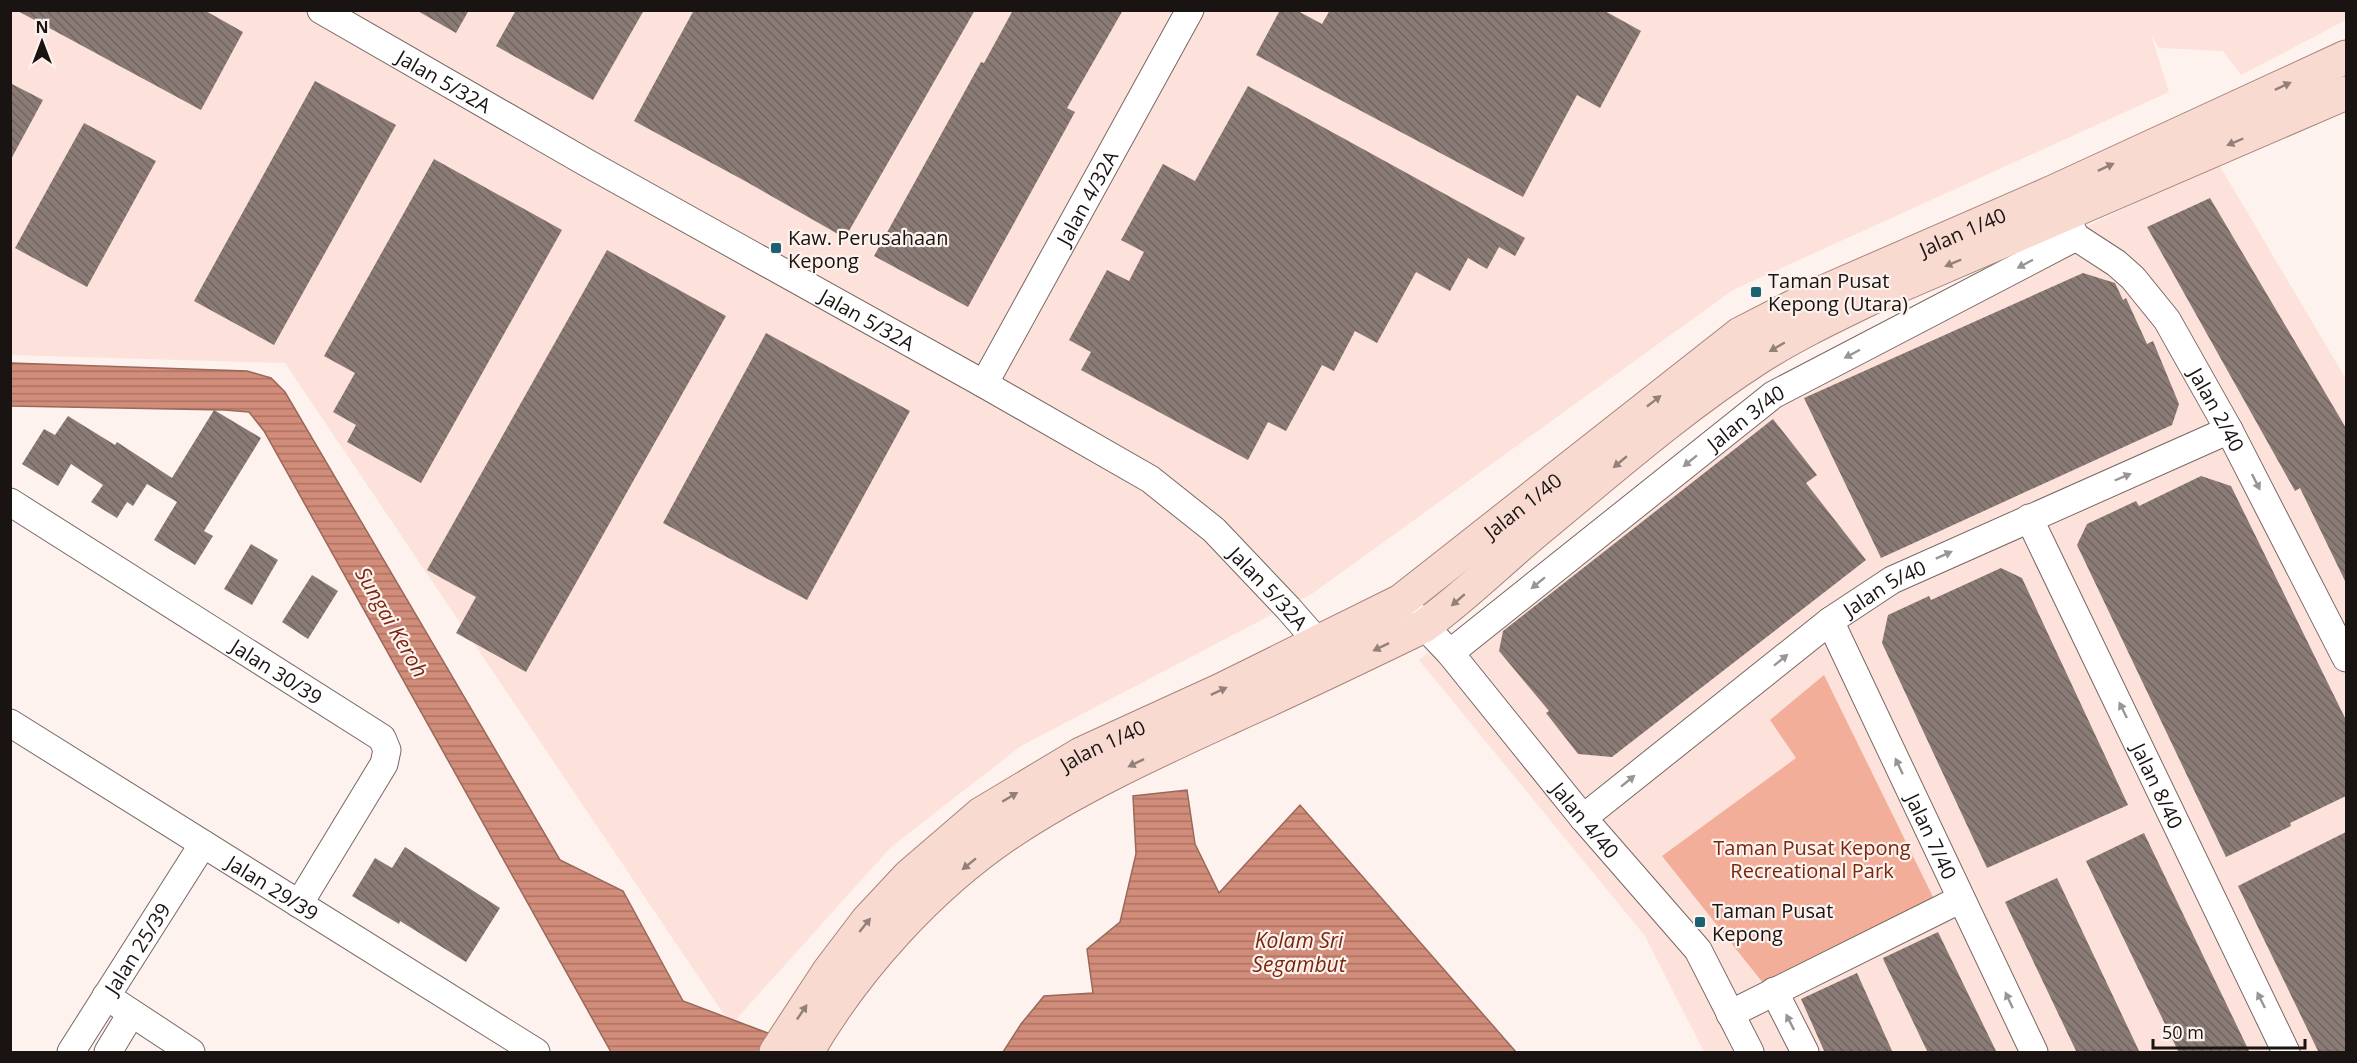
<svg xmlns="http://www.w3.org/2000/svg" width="2357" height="1063" viewBox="0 0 2357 1063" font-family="'Open Sans',sans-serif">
<defs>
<pattern id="water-rules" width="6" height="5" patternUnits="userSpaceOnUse" patternTransform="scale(1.5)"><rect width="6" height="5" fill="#d28d7a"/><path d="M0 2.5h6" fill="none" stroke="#aa7263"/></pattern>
<pattern id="building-back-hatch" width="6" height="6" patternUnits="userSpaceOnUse" patternTransform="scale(1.5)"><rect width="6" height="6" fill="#8b7b76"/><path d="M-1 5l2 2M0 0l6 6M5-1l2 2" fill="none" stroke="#71645f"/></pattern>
</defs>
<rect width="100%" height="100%" fill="#fdf2ee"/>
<g fill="#fce2da">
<path d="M11,11h2335v9l-105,55 -18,-24 -64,-3 -8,-13 18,57 -436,198 -420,303 -292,153 -130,101 -160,178 -446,-662 -274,-8z"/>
<path d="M2218,163l128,216v673h-642l-59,-116 -226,-276 348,-279z"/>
</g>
<path fill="#f3ae9a" d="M1824,675l110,224 -171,84 -101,-127 134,-98 -26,-38z"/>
<g fill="url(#water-rules)" stroke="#9a685a" stroke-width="1.5">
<path d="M11,363l236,8 24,7 14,14 275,468 63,31 60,110 135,51h-207l-347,-621 -15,-19 -24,-2 -214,-4z"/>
<path d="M1187,790l8,54 24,49 81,-88 216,247h-513l18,-28 23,-28 49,-3 -6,-44 33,-27 16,-68 -3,-58z"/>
</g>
<g fill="url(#building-back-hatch)">
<path d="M16,10h188l39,22 -42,78z"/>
<path d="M416,10h53l-13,23z"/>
<path d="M516,10h128l-51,90 -97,-54z"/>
<path d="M694,10h281l-130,228 -100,-57 -111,-60z"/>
<path d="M1013,10h110l-56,98 8,4 -107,195 -94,-51 107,-194 3,1z"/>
<path d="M1280,10h16l26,14 8,-14h273l38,21 -41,77 -23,-13 -54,102 -267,-142z"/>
<path d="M315,81l81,44 -122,220 -80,-44z"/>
<path d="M10,83l33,17 -33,61z"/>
<path d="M1248,86l277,152 -10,18 -16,-9 -12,22 -19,-11 -18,33 -34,-19 -39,71 -22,-12 -21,40 -12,-6 -36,66 -18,-9 -20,38 -167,-90 10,-18 -22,-12 38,-70 22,11 15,-29 -23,-12 42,-76 32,17z"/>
<path d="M84,123l72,38 -69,126 -72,-39z"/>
<path d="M434,159l128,71 -141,253 -74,-41 9,-17 -23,-13 22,-39 -31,-17z"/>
<path d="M2210,198l136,230v155l-46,-95 -5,3 -148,-264z"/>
<path d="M607,250l119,66 -200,356 -70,-39 20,-36 -49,-27z"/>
<path d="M2083,273l32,10 8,17 3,-2 21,46 6,-3 26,63 -7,21 -291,133 -77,-160z"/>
<path d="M766,333l144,78 -103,189 -144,-77z"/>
<path d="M214,410l47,28 -57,93 9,5 -18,29 -41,-25 23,-38 -30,-18 -14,22 -6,-4 -10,16 -26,-16 12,-17 -32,-21 -13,22 -36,-22 22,-35 11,6 13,-19 47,29 2,-3 55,36z"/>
<path d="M1773,419l44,56 -11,8 60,77 -254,197 -34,-3 -32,-41 3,-2 -50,-60 4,-20z"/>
<path d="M2201,476l30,10 115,234v76l-56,27 1,3 -65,31 -149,-312 10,-21 49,-23 3,5z"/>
<path d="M251,544l27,16 -26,45 -28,-16z"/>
<path d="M2001,568l21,10 106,227 -141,63 -105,-225 6,-28 41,-19 2,4z"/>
<path d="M312,575l26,16 -30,48 -26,-17z"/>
<path d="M2346,832v221h-27l-81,-167z"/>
<path d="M2144,833l106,220h-71l-93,-192z"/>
<path d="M405,847l95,61 -34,54 -66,-41 -1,3 -47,-28 23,-38 17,10z"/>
<path d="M2057,878l83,175h-63l-72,-151z"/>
<path d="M1938,932l59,121h-69l-44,-92 -1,-3z"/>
<path d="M1857,973l36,80h-68l-24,-54z"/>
</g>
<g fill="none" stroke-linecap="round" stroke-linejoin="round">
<g stroke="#786863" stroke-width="29">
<g id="minor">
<path id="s1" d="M321,10l266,153 397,221 166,95 64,51 74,78 42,48"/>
<path id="s2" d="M2068,222l8,15 40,26 17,15 34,42 62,110 117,228"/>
<path id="s3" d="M984,384l206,-374"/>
<path id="s4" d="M10,502l372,236 5,12 -3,14 -85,140"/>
<path id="s5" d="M2029,518l257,534"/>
<path id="s6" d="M1410,611l40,42 133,165 115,132 52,102"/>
<path id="s7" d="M1830,621l204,431"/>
<path id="s8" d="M1450,653l323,-258 303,-158"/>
<path id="s9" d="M10,723l526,329"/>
<path id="s10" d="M1583,818l247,-197 62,-41 337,-150"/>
<path d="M1774,991l31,61"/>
<path d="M106,996l85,56"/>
<path d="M1730,1014l231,-115"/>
<path id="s11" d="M71,1052l132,-208"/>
<path d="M108,1052l23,-38"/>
</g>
</g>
<g stroke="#a7847a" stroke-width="35">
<g id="major">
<path id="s12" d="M776,1052l53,-81 38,-50 42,-45 72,-62 100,-60 140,-64 180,-89 339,-267 72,-37 241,-105 293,-135"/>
<path d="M807,1052c48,-83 122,-165 202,-219 69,-46 146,-81 222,-116 65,-29 129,-60 193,-91 40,-29 74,-63 111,-94 73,-60 144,-123 223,-174 36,-23 74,-41 113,-60l475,-205"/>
</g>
</g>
<use href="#minor" stroke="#fff" stroke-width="27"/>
<use href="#major" stroke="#f8dad1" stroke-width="33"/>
</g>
<defs><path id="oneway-solid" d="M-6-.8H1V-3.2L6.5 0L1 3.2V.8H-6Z" transform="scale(1.5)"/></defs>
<g fill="#94807b">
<use href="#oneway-solid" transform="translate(2283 86) rotate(-25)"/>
<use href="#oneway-solid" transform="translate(2235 142) rotate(157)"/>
<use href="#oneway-solid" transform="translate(2106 167) rotate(-25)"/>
<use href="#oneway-solid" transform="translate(1953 263) rotate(157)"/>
<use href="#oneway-solid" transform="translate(1777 347) rotate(150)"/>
<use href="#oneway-solid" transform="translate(1654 401) rotate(-38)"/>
<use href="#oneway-solid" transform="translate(1620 462) rotate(140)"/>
<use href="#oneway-solid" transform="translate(1458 600) rotate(139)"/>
<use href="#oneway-solid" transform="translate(1381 647) rotate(154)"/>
<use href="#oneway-solid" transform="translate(1219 691) rotate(-25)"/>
<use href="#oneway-solid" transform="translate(1136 763) rotate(154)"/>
<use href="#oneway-solid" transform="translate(1010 797) rotate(-31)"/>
<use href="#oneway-solid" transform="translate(969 864) rotate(141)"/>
<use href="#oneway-solid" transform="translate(865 925) rotate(-51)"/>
<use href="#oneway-solid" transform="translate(802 1012) rotate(-56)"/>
</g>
<g fill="#989594">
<use href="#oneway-solid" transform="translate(2025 264) rotate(152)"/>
<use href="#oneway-solid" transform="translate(1852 354) rotate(152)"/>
<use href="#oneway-solid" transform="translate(1690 461) rotate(141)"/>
<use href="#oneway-solid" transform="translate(2123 477) rotate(-23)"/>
<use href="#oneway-solid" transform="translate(2256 482) rotate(63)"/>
<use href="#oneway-solid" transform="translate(1944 555) rotate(-24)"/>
<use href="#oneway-solid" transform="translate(1538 583) rotate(141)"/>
<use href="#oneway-solid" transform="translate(1781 660) rotate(-39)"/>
<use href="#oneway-solid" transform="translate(2123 710) rotate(-116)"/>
<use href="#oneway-solid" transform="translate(1899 766) rotate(-115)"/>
<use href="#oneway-solid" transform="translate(1628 781) rotate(-39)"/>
<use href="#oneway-solid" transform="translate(2009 1000) rotate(-115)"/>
<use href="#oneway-solid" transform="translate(2261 1000) rotate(-116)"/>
<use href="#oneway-solid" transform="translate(1790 1022) rotate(-117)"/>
</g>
<g fill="#1a6171" stroke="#fdf2ee" stroke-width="2">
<rect x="770" y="242" width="12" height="12" rx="3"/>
<rect x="1750" y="286" width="12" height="12" rx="3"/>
<rect x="1694" y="916" width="12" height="12" rx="3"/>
</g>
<g text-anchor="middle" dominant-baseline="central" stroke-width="4.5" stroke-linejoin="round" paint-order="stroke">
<g font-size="20" fill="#191311" stroke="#fdf2ee">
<text stroke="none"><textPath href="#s1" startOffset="142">Jalan 5/32A</textPath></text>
<text stroke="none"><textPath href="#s3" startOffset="213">Jalan 4/32A</textPath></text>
<text stroke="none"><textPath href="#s12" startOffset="1464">Jalan 1/40</textPath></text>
<text stroke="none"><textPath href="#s1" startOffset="628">Jalan 5/32A</textPath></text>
<text stroke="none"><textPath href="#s2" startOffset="244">Jalan 2/40</textPath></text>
<text stroke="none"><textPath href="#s8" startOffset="378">Jalan 3/40</textPath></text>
<text stroke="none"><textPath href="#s12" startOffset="942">Jalan 1/40</textPath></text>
<text stroke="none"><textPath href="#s10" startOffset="380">Jalan 5/40</textPath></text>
<text stroke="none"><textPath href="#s1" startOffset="1114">Jalan 5/32A</textPath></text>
<text stroke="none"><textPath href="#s4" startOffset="316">Jalan 30/39</textPath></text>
<text stroke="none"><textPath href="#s12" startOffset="456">Jalan 1/40</textPath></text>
<text stroke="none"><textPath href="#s5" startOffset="297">Jalan 8/40</textPath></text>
<text stroke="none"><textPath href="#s6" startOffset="273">Jalan 4/40</textPath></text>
<text stroke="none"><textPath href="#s7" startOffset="238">Jalan 7/40</textPath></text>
<text stroke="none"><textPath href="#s9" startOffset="310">Jalan 29/39</textPath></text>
<text stroke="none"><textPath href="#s11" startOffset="123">Jalan 25/39</textPath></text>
</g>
<g font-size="20" fill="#191311" stroke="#fdf2ee" text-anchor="start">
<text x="788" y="237">Kaw. Perusahaan<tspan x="788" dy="23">Kepong</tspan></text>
<text x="1768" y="280">Taman Pusat<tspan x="1768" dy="23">Kepong (Utara)</tspan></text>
<text x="1712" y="910">Taman Pusat<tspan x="1712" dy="23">Kepong</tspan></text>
</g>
<g font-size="20" fill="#78270e" stroke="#fdf2ee">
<text x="1812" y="847">Taman Pusat Kepong<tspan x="1812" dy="23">Recreational Park</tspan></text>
</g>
<g font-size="21" font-style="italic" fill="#78270e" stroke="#fdf2ee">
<text transform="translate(392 622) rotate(60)">Sungai Keroh</text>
<text x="1299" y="940">Kolam Sri<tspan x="1299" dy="24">Segambut</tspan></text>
</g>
</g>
<rect width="2357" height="1063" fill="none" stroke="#191311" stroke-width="24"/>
<g transform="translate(42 42)" stroke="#fdf2ee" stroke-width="4.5" paint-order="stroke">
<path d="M0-4.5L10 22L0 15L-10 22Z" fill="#191311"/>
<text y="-9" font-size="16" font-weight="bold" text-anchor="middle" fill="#191311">N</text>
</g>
<path d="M2153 1039v9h152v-9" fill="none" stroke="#191311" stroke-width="3"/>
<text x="2162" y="1039" font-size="18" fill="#191311" stroke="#fdf2ee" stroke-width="4.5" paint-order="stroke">50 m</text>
</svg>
